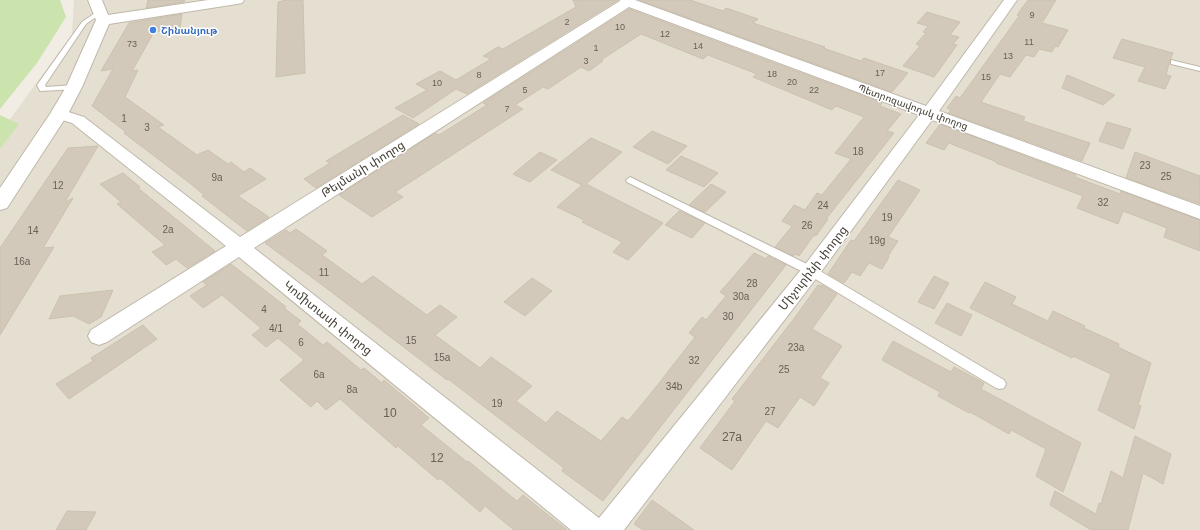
<svg xmlns="http://www.w3.org/2000/svg" width="1200" height="530" viewBox="0 0 1200 530" font-family="Arial,'Noto Sans Armenian',sans-serif">
<rect width="100%" height="100%" fill="#f1ede4"/>
<path fill="#e5dfd2" d="M74,0h1126v530h-1200v-397l72,-99z"/>
<g fill="#cbe4ae">
<path d="M0,0h60l6,17 -29,46 -37,46z"/>
<path d="M0,115l19,9 -19,25z"/>
</g>
<g fill="#d2c9ba" stroke="#ccc1ae">
<path d="M148,0h37l-1,2 -38,6z"/>
<path d="M283,0h20l2,73 -29,4 2,-75 5,-1z"/>
<path d="M573,0h45l-151,94 -11,-5 -43,29 -18,-10 32,-18 -11,-6 24,-13 16,9 35,-21 -8,-3 15,-9 5,2 73,-42z"/>
<path d="M639,0h51l33,11 3,-3 32,11 -5,4 72,24 -2,1 38,13 3,-3 44,15 -16,19z"/>
<path d="M1028,0h28l-14,23 26,7 -10,17 -3,-1 -3,6 -13,-3 -5,8 -8,-2 -16,22 -10,-3 -19,28 44,15 -2,4 67,22 -8,18 -134,-48 3,-3 -4,-2 9,-12 4,2 59,-82 -2,-1z"/>
<path d="M629,9l253,94 -2,3 21,8 -14,17 7,2 -68,86h2l-12,17 -2,-1 -15,21 -4,-2 -2,2 -18,-9 17,-21 -10,-5 12,-16 11,5 12,-17 5,2 29,-36 -16,-6 29,-36 -28,-11 -4,4 -79,-33 4,-3 -49,-19 -5,4 -62,-25 -40,26 2,1 -14,10 -8,-4 -33,22 -5,-2 -28,18 8,4 -128,83 8,5 -31,20 -33,-22 96,-62 4,2 48,-30 -4,-2z"/>
<path d="M927,12l33,10 -10,13 9,2 -6,7 4,1 -23,32 -31,-11 17,-20 -4,-2 10,-11 -3,-1 5,-6 -11,-3z"/>
<path d="M182,14l-2,14 -26,4 -22,39 6,-1 -13,27 39,28 -6,2 39,28 11,-5 20,14 3,-2 13,10 6,-4 16,11 -28,17 31,21 -22,14 -45,-35 2,-1 -13,-11 -67,-51 2,-1 -34,-26 21,-37 -12,2 28,-48z"/>
<path d="M1122,39l51,14 -3,7 -4,15 5,1 -6,13 -27,-8 7,-14 -32,-9z"/>
<path d="M1067,75l48,20 -12,10 -41,-17z"/>
<path d="M403,115l16,9 -103,64 -12,-9 26,-16 -4,-2z"/>
<path d="M1107,122l24,7 -8,20 -24,-8z"/>
<path d="M940,124l136,51 -1,2 45,17 1,-3 79,29v31l-36,-14 3,-9 -44,-17 -5,13 -41,-16 6,-12 -87,-33 1,-1 -48,-19 -5,7 -18,-7z"/>
<path d="M652,131l35,15 -19,18 -35,-17z"/>
<path d="M591,138l31,14 -36,32 77,39 -35,37 -15,-8 9,-10 -40,-20 2,-2 -27,-13 25,-22 -31,-15z"/>
<path d="M98,146l-33,56 8,-4 -30,50 11,-1 -54,88v-87l68,-100z"/>
<path d="M540,152l17,8 -27,22 -17,-8z"/>
<path d="M1135,152l65,24v28l-74,-26z"/>
<path d="M681,156l18,8 19,9 -14,14 -38,-17z"/>
<path d="M123,173l17,14 -2,1 77,63 -28,17 -11,-9 -10,6 -14,-13 13,-7 -48,-41 4,-2 -21,-18z"/>
<path d="M898,180l22,10 -32,47 10,4 -10,15 1,1 -7,12 -13,-6 -9,13 -8,-4 -8,11 -16,-9 23,-34 3,1z"/>
<path d="M711,184l15,8 -21,20 -16,-7z"/>
<path d="M679,211l26,12 -13,15 -27,-13z"/>
<path d="M296,229l31,22 -5,4 40,29 11,-8 54,39 13,-10 17,12 -22,18 45,33 11,-11 41,29 -16,15 30,22 11,-12 44,30 21,-24 6,4 24,-29 43,-55 -6,-4 13,-16 4,3 20,-24 -6,-4 34,-39 12,6 2,-3 18,9 -183,236 -41,-30 2,-3 -116,-89 -1,1 -122,-93 -60,-44 21,-13 4,3z"/>
<path d="M231,264l55,43 -2,1 17,13 -4,3 26,21 4,-3 34,28 3,-2 18,15 2,-3 45,38 -8,7 46,37 1,-1 49,40 6,-6 44,35h-53l-29,-24 -5,6 -40,-34 -2,2 -40,-34 -2,2 -56,-49 -14,11 -9,-9 -6,6 -31,-27 24,-20 -26,-22 -12,9 -14,-12 9,-7 -39,-33 -19,13 -13,-12 17,-11 -4,-3z"/>
<path d="M934,276l15,7 -15,26 -16,-7z"/>
<path d="M532,278l20,13 -27,25 -21,-14z"/>
<path d="M985,282l31,15 -4,7 36,17 5,-10 32,15 -1,2 35,16 -1,3 33,16 -13,42 3,1 -7,23 -36,-19 13,-36 -38,-18 -1,2 -102,-50z"/>
<path d="M818,285l2,1 2,-1 15,9 -25,35 30,17 -22,32 9,5 -15,23 -14,-9 -22,31 -12,-7 -34,49 -32,-22 35,-47 -3,-2 64,-83z"/>
<path d="M113,290l-12,27 -12,7 -16,-8 -24,3 11,-23z"/>
<path d="M947,303l25,12 -11,21 -26,-13z"/>
<path d="M143,325l14,14 -88,60 -13,-15 37,-23 -2,-3z"/>
<path d="M893,341l58,31 3,-5 30,16 -3,6 100,54 -18,49 -27,-16 10,-27 -35,-19 -2,4 -39,-22 -1,1 -31,-17 2,-4 -58,-32z"/>
<path d="M1135,436l36,18 -8,30 -20,-11 -15,57h-37l-41,-25 5,-14 41,23 3,-11 2,1 10,-33 12,7z"/>
<path d="M652,500l42,30h-51l-9,-6z"/>
<path d="M67,511l29,1 -10,18h-30z"/>
</g>
<g fill="none" stroke-linecap="round" stroke-linejoin="round">
<g stroke="#bfb8aa" stroke-width="2">
<g id="service">
<path d="M98,11l5,1 -17,12 -41,61 1,2 28,-2h3v4l-37,2 -3,-6 45,-63z"/>
<path d="M1171,60l29,7v4l-29,-7z"/>
<path d="M630,177l185,91 189,112 2,4 -2,4 -4,1 -4,-1 -189,-114 -180,-92 -1,-2z"/>
</g>
</g>
<g stroke="#bfb8aa" stroke-width="2">
<path id="minor" d="M620,0h15l291,106 78,-106h13l-78,111 261,95v13l-268,-99 -114,156 -194,254h-53l-332,-273 -132,85 -8,3 -8,-3 -3,-6 3,-6 135,-84 -154,-123 -19,-6 -2,-3 2,-3 6,-2 25,8 156,120 380,-236zM629,7l290,108 -115,151 -205,252 -345,-270z"/>
</g>
<g stroke="#bfb8aa" stroke-width="2">
<path id="tertiary" d="M88,0h14l6,15 100,-15h36l-2,3 -5,1 -128,20 -27,63 -14,27 -61,94 -7,2v-22l50,-74 16,-27 30,-67z"/>
</g>
<use href="#service" fill="#fff" fill-rule="evenodd"/>
<use href="#minor" fill="#fff" fill-rule="evenodd"/>
<use href="#tertiary" fill="#fff" fill-rule="evenodd"/>
</g>
<circle fill="#3f7fe0" stroke="#fff" stroke-width="1.5" cx="153" cy="30" r="4"/>
<g text-anchor="middle" dominant-baseline="central" stroke-width="3" stroke-linejoin="round" paint-order="stroke">
<g font-size="9" fill="#676056">
<text x="1032" y="15">9</text>
<text x="567" y="22">2</text>
<text x="620" y="27">10</text>
<text x="665" y="34">12</text>
<text x="1029" y="42">11</text>
<text x="132" y="44">73</text>
<text x="698" y="46">14</text>
<text x="596" y="48">1</text>
<text x="1008" y="56">13</text>
<text x="586" y="61">3</text>
<text x="880" y="73">17</text>
<text x="772" y="74">18</text>
<text x="479" y="75">8</text>
<text x="986" y="77">15</text>
<text x="792" y="82">20</text>
<text x="437" y="83">10</text>
<text x="525" y="90">5</text>
<text x="814" y="90">22</text>
<text x="507" y="109">7</text>
</g>
<g font-size="10" font-weight="bold" fill="#366cbe" stroke="#fff" text-anchor="start">
<text x="161" y="30">Շինանյութ</text>
</g>
<g font-size="10" fill="#433d34" stroke="#fff">
<text transform="translate(913 107) rotate(20)">Պետրոզավոդսկ փողոց</text>
</g>
<g font-size="10" fill="#676056">
<text x="124" y="118">1</text>
<text x="147" y="127">3</text>
<text x="858" y="151">18</text>
<text x="1145" y="165">23</text>
<text x="1166" y="176">25</text>
<text x="217" y="177">9a</text>
<text x="58" y="185">12</text>
<text x="1103" y="202">32</text>
<text x="823" y="205">24</text>
<text x="887" y="217">19</text>
<text x="807" y="225">26</text>
<text x="168" y="229">2a</text>
<text x="33" y="230">14</text>
<text x="877" y="240">19g</text>
<text x="22" y="261">16a</text>
<text x="324" y="272">11</text>
<text x="752" y="283">28</text>
<text x="741" y="296">30a</text>
<text x="264" y="309">4</text>
<text x="728" y="316">30</text>
<text x="276" y="328">4/1</text>
<text x="411" y="340">15</text>
<text x="301" y="342">6</text>
<text x="796" y="347">23a</text>
<text x="442" y="357">15a</text>
<text x="694" y="360">32</text>
<text x="784" y="369">25</text>
<text x="319" y="374">6a</text>
<text x="674" y="386">34b</text>
<text x="352" y="389">8a</text>
<text x="497" y="403">19</text>
<text x="770" y="411">27</text>
</g>
<g font-size="12" fill="#433d34" stroke="#fff">
<text transform="translate(363 169) rotate(-32)">Թելմանի փողոց</text>
<text transform="translate(813 268) rotate(-52)">Միչուրինի փողոց</text>
<text transform="translate(328 318) rotate(39)">Կոմիտասի փողոց</text>
</g>
<g font-size="12" fill="#676056">
<text x="390" y="413">10</text>
<text x="732" y="437">27a</text>
<text x="437" y="458">12</text>
</g>
</g>
</svg>
